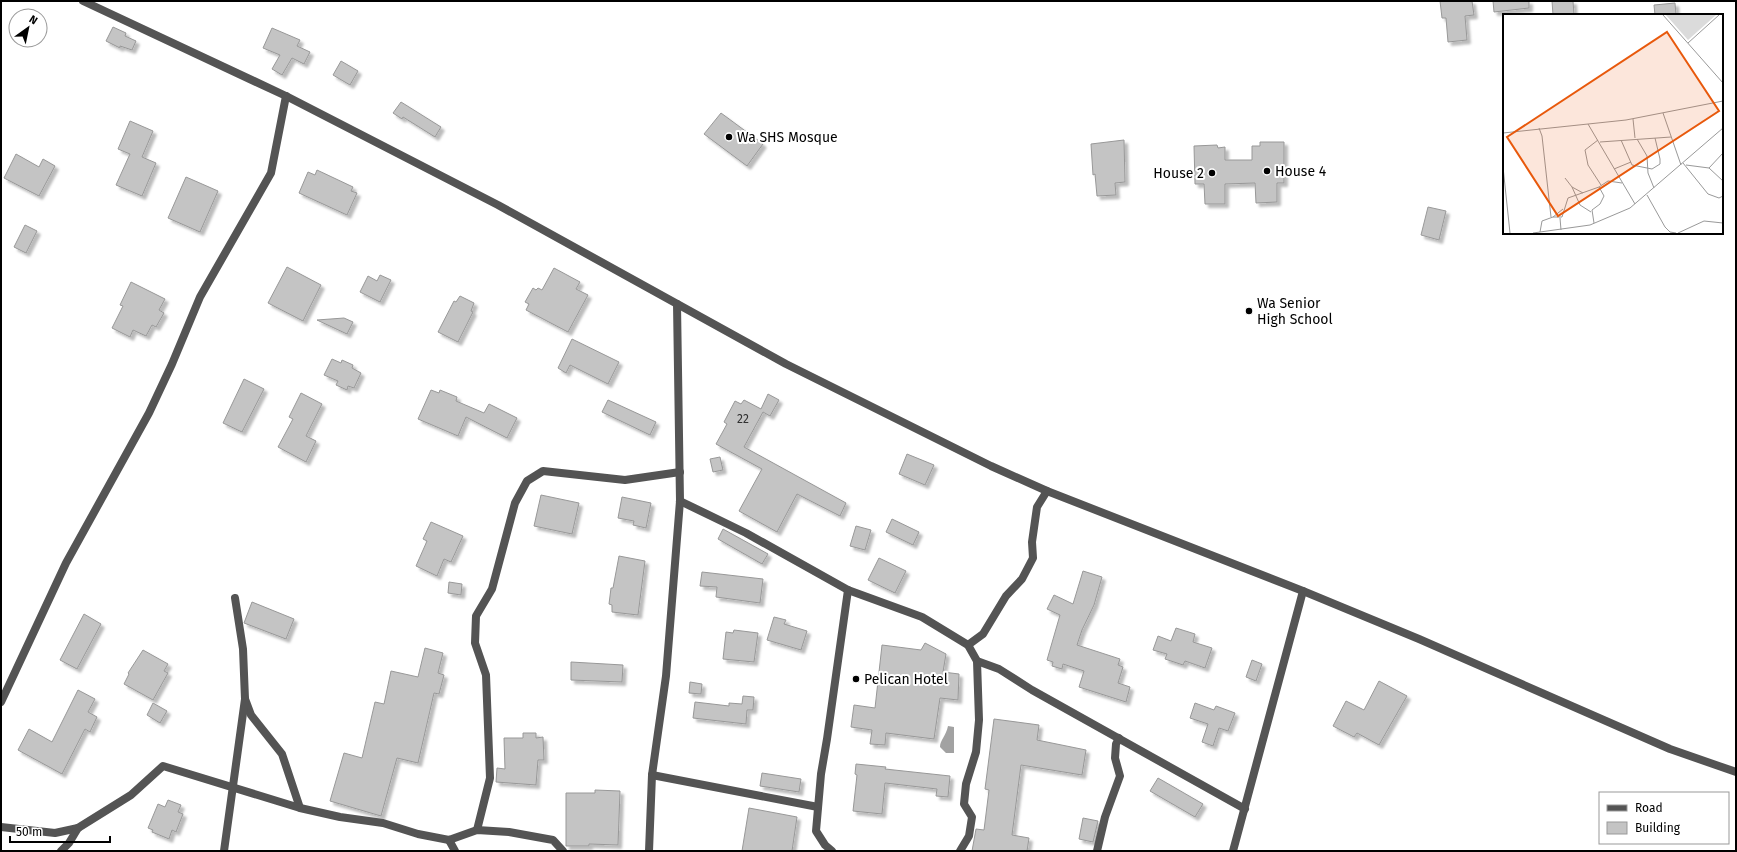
<svg xmlns="http://www.w3.org/2000/svg" width="1737" height="852" viewBox="0 0 1737 852" font-family="'Fira Sans',sans-serif">
<defs>
<filter id="shadow"><feDropShadow dx="3.5" dy="3.5" stdDeviation="1" flood-color="#0004"/></filter>
</defs>
<rect width="100%" height="100%" fill="#fff"/>
<path fill="#a2a2a2" d="M948,726l6,1v26h-8l-6,-6c0,-7 6,-11 8,-21z"/>
<g fill="#c4c4c4" stroke="#989898" filter="url(#shadow)">
<path d="M1440,1h32l2,14 -9,1 2,24 -19,2 -2,-24h-4z"/>
<path d="M1493,1h36v7l-35,4z"/>
<path d="M1552,1h21l1,14h-21z"/>
<path d="M1675,3l1,12h-21l-1,-10z"/>
<path d="M113,27l13,6 -1,3 11,5 -4,9 -12,-4v2l-14,-7z"/>
<path d="M272,28l28,12 -3,6 13,6 -6,12 -12,-6 -10,17 -10,-6 8,-14 -17,-7z"/>
<path d="M341,61l17,10 -8,14 -17,-10z"/>
<path d="M401,102l40,25 -6,10 -32,-20 -1,2 -9,-6z"/>
<path d="M721,113l42,31 -16,22 -43,-32z"/>
<path d="M130,121l23,10 -11,26 14,6 -14,33 -26,-11 14,-31 -12,-5z"/>
<path d="M1124,140l1,42 -10,1 1,12 -19,1 -2,-22 -2,1 -2,-31z"/>
<path d="M1260,142h24v41h-7v19l-21,1 -1,-20 -30,1v20h-20l-1,-20h-9l-1,-38 23,-1 1,3 7,-1v13h27v-14h8z"/>
<path d="M16,154l23,13 4,-8 12,7 -16,30 -35,-18z"/>
<path d="M317,170l36,17 -2,4 6,2 -10,22 -48,-22 9,-21 7,3z"/>
<path d="M186,177l32,14 -18,41 -32,-14z"/>
<path d="M1428,207l18,4 -7,29 -18,-5z"/>
<path d="M25,225l12,6 -11,22 -12,-6z"/>
<path d="M287,267l34,18 -18,36 -35,-18z"/>
<path d="M554,268l26,14 -4,7 12,6 -20,37 -42,-22 3,-6 -4,-2 8,-14 3,2 2,-2 4,2z"/>
<path d="M380,275l11,5 -11,22 -20,-10 8,-16 9,5z"/>
<path d="M131,282l34,17 -6,11 5,3 -8,14 -4,-2 -6,11 -13,-6 -3,7 -18,-9 11,-22 -3,-1z"/>
<path d="M460,296l14,7 -3,8 2,1 -15,30 -20,-10 16,-31 2,1z"/>
<path d="M344,318l9,4 -6,12 -30,-14z"/>
<path d="M572,339l47,23 -11,22 -38,-19 -4,8 -8,-5z"/>
<path d="M332,359l9,4 1,-3 11,5 -1,3 9,5 -7,15 -6,-2 -1,4 -11,-5 2,-4 -14,-6z"/>
<path d="M244,379l20,10 -22,43 -19,-9z"/>
<path d="M431,390l8,3 1,-3 17,7 -1,4 28,12 5,-9 28,14 -10,20 -41,-21 -8,19 -40,-17z"/>
<path d="M301,393l21,11 -16,32 10,5 -10,21 -28,-15 15,-28 -4,-2z"/>
<path d="M768,394l11,6 -9,16 -7,-4 -19,35 102,56 -6,13 -43,-22 -20,38 -38,-21 23,-42 -46,-25 11,-20 -3,-2 11,-21 6,3 3,-4 17,9z"/>
<path d="M608,400l48,22 -6,13 -48,-23z"/>
<path d="M907,454l27,11 -9,20 -26,-11z"/>
<path d="M720,457l3,13 -10,2 -3,-13z"/>
<path d="M541,495l38,8 -7,31 -38,-8z"/>
<path d="M622,497l29,6 -5,25 -13,-3 1,-4 -16,-3z"/>
<path d="M892,519l27,13 -6,13 -27,-13z"/>
<path d="M431,522l32,14 -12,26 -7,-3 -7,17 -21,-10 11,-25 -4,-2z"/>
<path d="M856,526l15,4 -6,20 -15,-4z"/>
<path d="M723,529l45,25 -6,10 -44,-25z"/>
<path d="M619,556l26,5 -7,54 -26,-3v-7l-3,-1 2,-16h2z"/>
<path d="M879,558l27,13 -11,22 -27,-13z"/>
<path d="M1083,571l19,6 -8,28 -12,25 -5,15 43,14 -2,6 5,2 -5,16 12,4 -4,15 -47,-15 5,-16 -21,-7 -1,5 -10,-3 1,-4 -6,-2 13,-45 -13,-6 7,-14 19,9z"/>
<path d="M702,572l61,7 -3,24 -44,-6 1,-10 -17,-1z"/>
<path d="M449,582l13,2 -1,11 -13,-2z"/>
<path d="M252,602l42,17 -8,20 -42,-16z"/>
<path d="M84,614l17,10 -24,45 -17,-9z"/>
<path d="M774,617l12,3 -2,4 23,7 -6,19 -34,-10z"/>
<path d="M1176,628l19,6 -2,8 19,6 -7,20 -20,-7 -2,4 -18,-6 2,-5 -14,-4 5,-14 13,5z"/>
<path d="M734,630l24,3 -4,29 -31,-3 3,-27 7,1z"/>
<path d="M925,643l21,11 -3,18 16,2 -1,26 -18,-2 -6,41 -48,-6 -1,12 -15,-1 2,-14 -21,-3 3,-22 21,3 7,-63 39,5z"/>
<path d="M425,648l18,5 -5,20 6,2 -5,19 -5,-1 -16,70 -21,-5 -16,58 -51,-15 14,-48 18,5 13,-56 9,2 7,-33 27,6z"/>
<path d="M143,650l25,14 -4,7 4,2 -15,27 -29,-16 5,-10 -1,-1z"/>
<path d="M1252,660l10,4 -6,17 -10,-4z"/>
<path d="M571,662l52,3 -1,17 -51,-2z"/>
<path d="M1379,681l28,15 -28,49 -22,-12 -3,4 -21,-11 13,-25 18,9z"/>
<path d="M690,682l12,2 -1,10 -12,-1z"/>
<path d="M78,690l17,9 -7,13 9,5 -7,15 -5,-3 -23,45 -44,-24 11,-21 23,13z"/>
<path d="M743,696l11,1 -1,13h-6l-1,14 -53,-6 2,-16 34,4v-3l13,1z"/>
<path d="M153,703l14,8 -7,12 -13,-8z"/>
<path d="M1195,703l19,7 2,-4 19,7 -7,18 -9,-3 -6,18 -11,-4 6,-18 -18,-6z"/>
<path d="M994,719l45,6 -2,15 49,10 -4,25 -61,-10 -9,70 17,3 -2,13h-55l4,-22 8,1 5,-40 -4,-1z"/>
<path d="M523,733h13v5l7,-1 1,23h-6l-2,25 -40,-3 1,-14 8,1 -1,-31h19z"/>
<path d="M856,764l30,3 -1,2 65,7 -2,21 -12,-1 1,-7 -52,-6 -3,31 -29,-3 4,-36 -2,-1z"/>
<path d="M762,773l39,6 -2,13 -39,-6z"/>
<path d="M1158,778l45,26 -8,13 -45,-26z"/>
<path d="M595,790l25,1 -2,54 -29,-1v2h-23v-53h29z"/>
<path d="M168,800l13,5 -3,7 5,2 -7,18 -4,-2 -3,9 -17,-7 1,-2 -5,-2 10,-24 7,3z"/>
<path d="M749,808l48,9 -5,34h-50z"/>
<path d="M1083,818l15,3 -5,21 -14,-3z"/>
</g>
<g fill="none" stroke-linecap="round" stroke-linejoin="round">
<g stroke="#545454" stroke-width="8">
<path d="M83,1l203,95 212,109 288,159 205,102 56,25 256,100 116,48 251,110 66,23"/>
<path d="M680,501l66,32 102,57 74,27 46,28 9,16 22,8 33,21 213,119"/>
<path d="M235,598l8,51 2,50 6,16 31,39 18,54"/>
<path d="M968,645l15,-11 23,-38 16,-17 11,-21 -1,-16 5,-35 10,-16"/>
<path d="M1,702l65,-139 83,-150 23,-49 28,-67 71,-124 15,-77"/>
<path d="M652,775l166,32"/>
<path d="M1,827l54,6 23,-5"/>
<path d="M477,830l13,-52 -4,-103 -11,-32 1,-27 16,-27 23,-86 12,-22 16,-10 82,9 55,-8"/>
<path d="M449,840l6,11"/>
<path d="M61,851l8,-8 9,-15 53,-33 32,-29 137,42 40,9 43,6 35,11 31,6 28,-10 32,2 44,8 10,11"/>
<path d="M224,851l21,-152"/>
<path d="M649,851l3,-76 14,-99 14,-175 -3,-197"/>
<path d="M832,851l-7,-6 -9,-14 5,-57 6,-35 21,-149"/>
<path d="M960,851l9,-15 3,-19 -8,-13 2,-20 10,-32 3,-32 -2,-59"/>
<path d="M1097,851l8,-34 15,-41 -5,-18 1,-14 3,-6"/>
<path d="M1233,851l70,-260"/>
</g>
</g>
<g fill="#000" stroke="#fff" stroke-width="1.5">
<circle cx="729" cy="137" r="4"/>
<circle cx="1267" cy="171" r="4"/>
<circle cx="1212" cy="173" r="4"/>
<circle cx="1249" cy="311" r="4"/>
<circle cx="856" cy="679" r="4"/>
</g>
<g text-anchor="middle" dominant-baseline="central" stroke-width="4" stroke-linejoin="round" paint-order="stroke">
<g font-size="12" fill="#313131">
<text x="743" y="419">22</text>
</g>
<g font-size="14" fill="#000" stroke="#fff" text-anchor="start">
<text x="737" y="137">Wa SHS Mosque</text>
<text x="1275" y="171">House 4</text>
<text x="1204" y="173" text-anchor="end">House 2</text>
<text x="1257" y="303">Wa Senior<tspan x="1257" dy="16">High School</tspan></text>
<text x="864" y="679">Pelican Hotel</text>
</g>
</g>
<g transform="translate(1503 14)">
<rect width="220" height="220" fill="#fff"/>
<path d="M163,1h50l-28,25z" fill="#dbdbdb"/>
<path fill="none" stroke="#999" stroke-width="1" d="M160,1l60,68M185,29l31,-28M160,99l18,52M130,105l2,19M85,110l47,80M36,114l3,8 9,81M0,119l123,-13 97,-19M134,125l10,17 1,17 6,15M95,126l-13,10 3,15 13,20M118,126l11,25 20,4 8,-5v-5l-5,-21M97,128l71,-5M220,139l-14,15 14,13M180,149l25,31 11,4 4,-2M183,151l23,3M0,153l7,66M111,155l17,-7M62,164l7,9 11,6M69,173l8,18 11,7M144,181l18,32 5,5 6,1M50,203l10,-8M57,204l1,12M91,209l-2,-13 8,-6 4,-8 -5,-9M37,218l2,-11 11,-4h9l6,-19 31,-11 9,-6 14,2M30,219l57,-8 40,-17 93,-80M175,219l26,-12 19,2"/>
<path fill="#e8590c" fill-opacity="0.15" stroke="#e8590c" stroke-width="2" d="M164,18l52,79 -161,105 -51,-79z"/>
<rect width="220" height="220" fill="none" stroke="#000" stroke-width="2"/>
</g>
<rect width="1737" height="852" fill="none" stroke="#000000" stroke-width="4"/>
<rect x="1599" y="792" width="130" height="52" fill="#ffffff" stroke="#999999"/>
<rect x="1607" y="805" width="20" height="6" fill="#545454" stroke="#999999"/>
<text x="1635" y="812" font-size="12" fill="#000000">Road</text>
<rect x="1607" y="822" width="20" height="12" fill="#c4c4c4" stroke="#999999"/>
<text x="1635" y="832" font-size="12" fill="#000000">Building</text>
<g transform="translate(28 28) rotate(33)"><circle r="19" fill="#ffffff" stroke="#999999"/>
<path d="M0-3L7 15L0 10L-7 15Z" fill="#000000"/>
<text y="-6" font-size="11" font-weight="bold" text-anchor="middle" fill="#000000">N</text>
</g>
<path d="M10 836v6h100v-6" fill="none" stroke="#000000" stroke-width="2"/>
<text x="16" y="836" font-size="12" fill="#000000" stroke="#ffffff" stroke-width="3" paint-order="stroke">50 m</text>
</svg>
